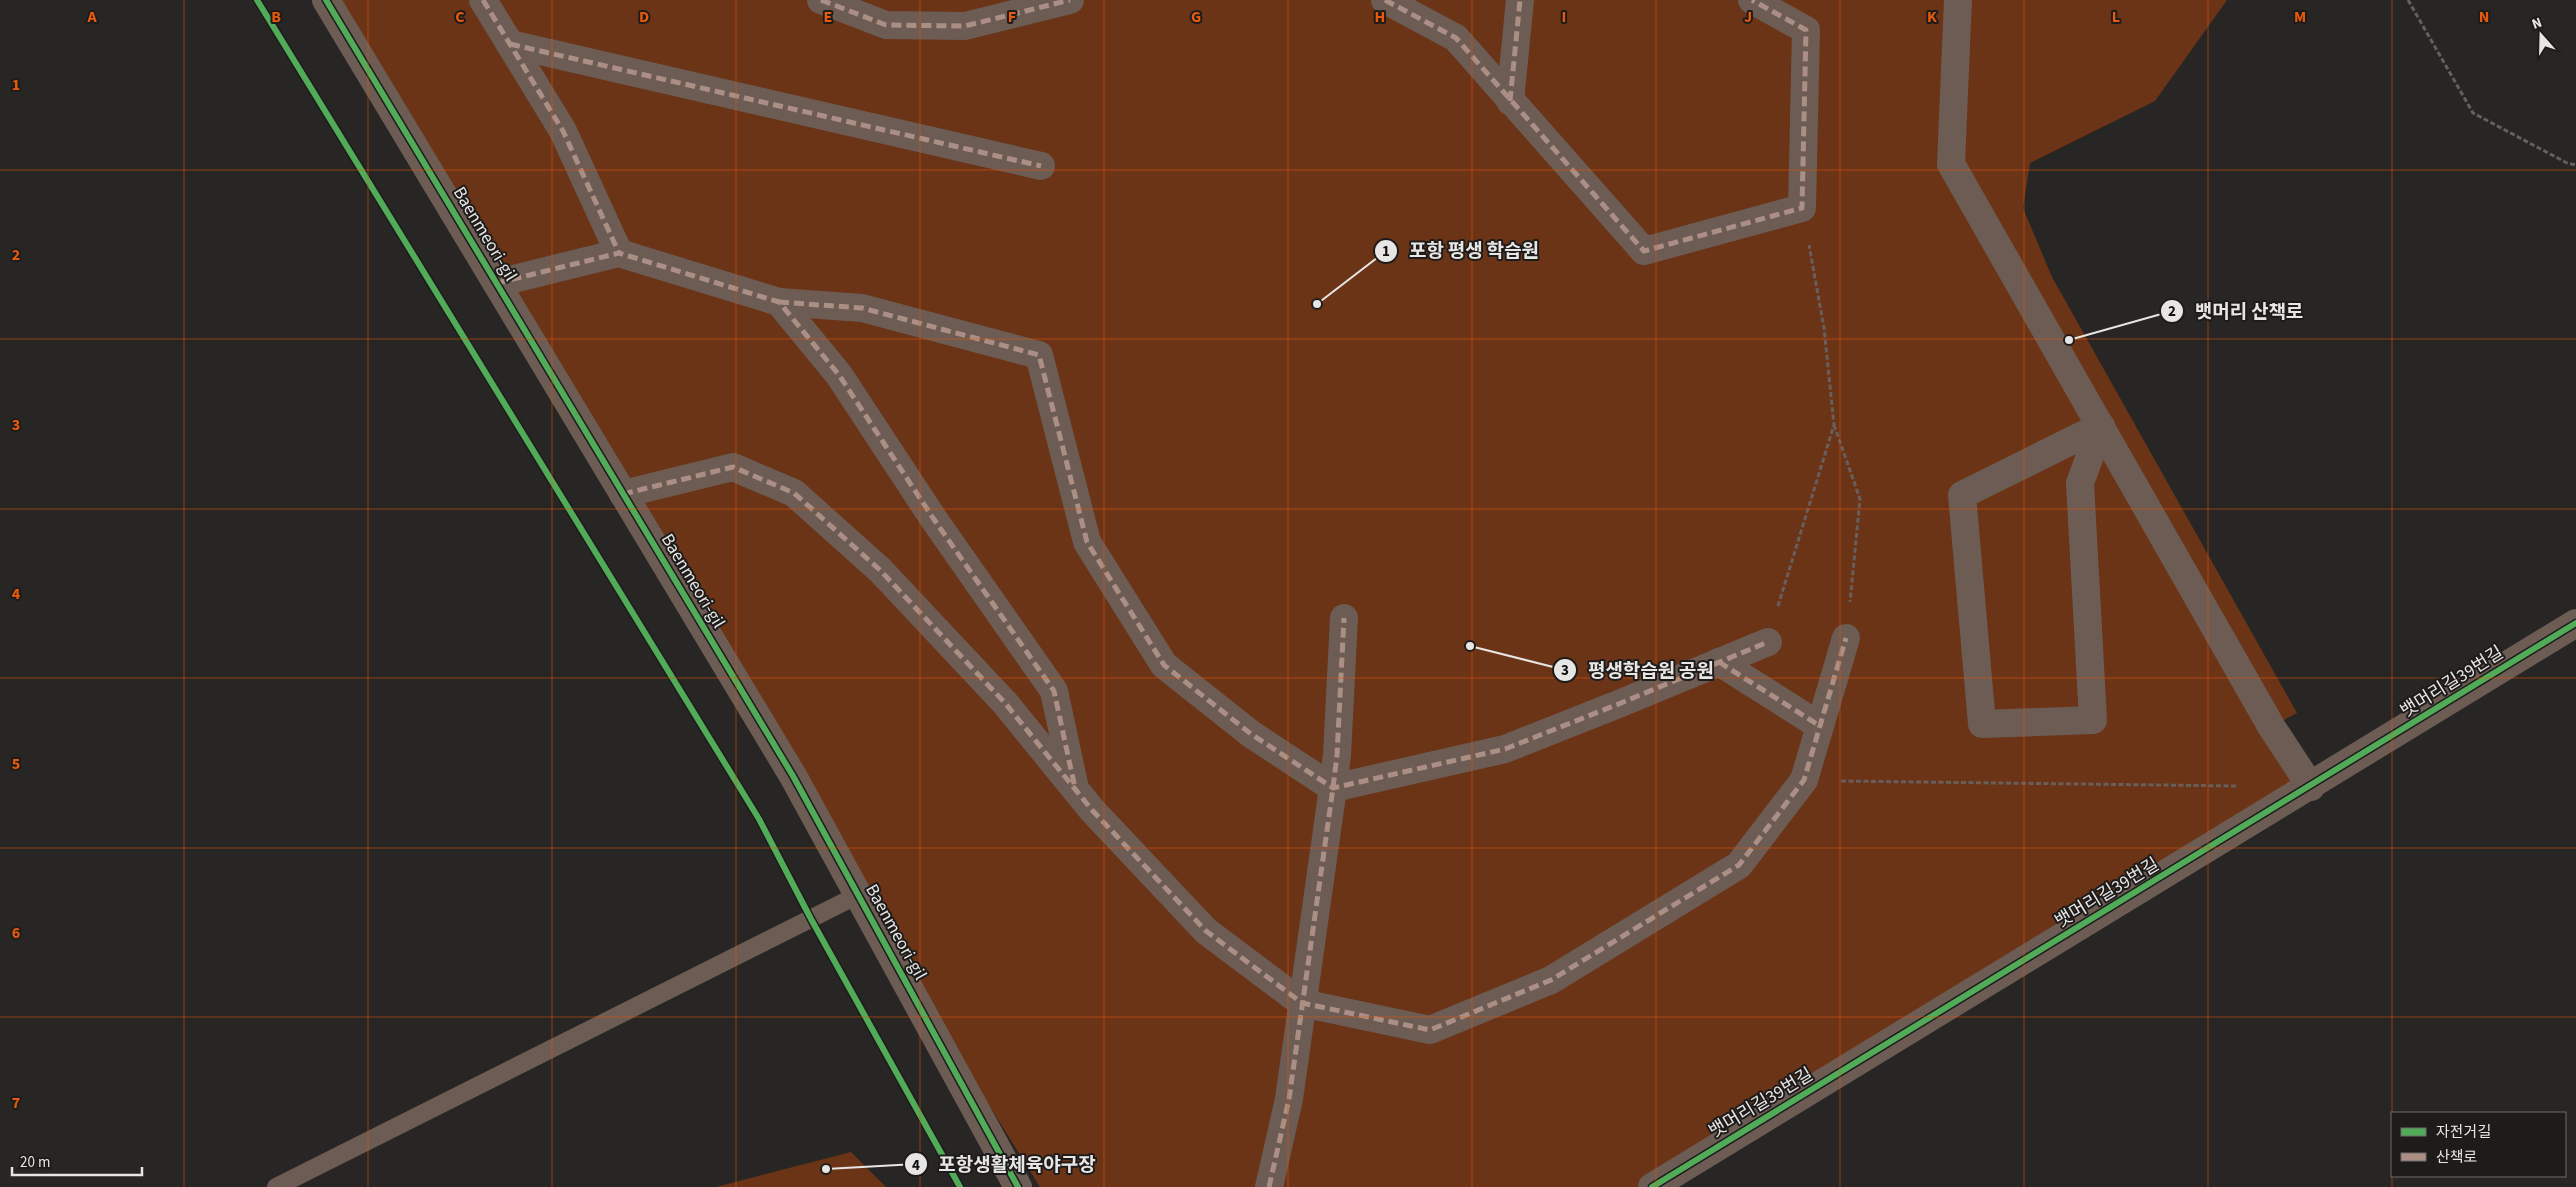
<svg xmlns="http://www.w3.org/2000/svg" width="2576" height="1187" viewBox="0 0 2576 1187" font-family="'Source Sans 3','Noto Sans KR',sans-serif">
<rect width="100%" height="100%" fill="#272625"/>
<g fill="#6b3417">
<path d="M326,0h1901l-72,101 -125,62 -7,45 29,69 245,436 -25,13 39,61 -659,400h-612l-182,-292z"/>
<path d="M851,1152l35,35h-170z"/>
</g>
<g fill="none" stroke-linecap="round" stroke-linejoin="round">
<g stroke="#685e5b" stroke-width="3" stroke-dasharray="5 2.5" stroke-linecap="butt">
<path d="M2408,0l65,113 94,50 9,2"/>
<path d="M1834,425l26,74 -10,103"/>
<path d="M1778,606l56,-181 -10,-97 -15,-83"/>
<path d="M1841,781l397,5"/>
</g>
<path stroke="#6c5c54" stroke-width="18" d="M276,1187l582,-292"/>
<g stroke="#6c5c54" stroke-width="28">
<path d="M326,0l467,776 225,411"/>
<path d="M483,0l80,131 56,122"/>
<path d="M821,0l65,25 79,1 105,-26"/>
<path d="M1385,0l71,38 188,213 158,-43 4,-178 -54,-30"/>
<path d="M1958,0l-7,164 320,562 40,61"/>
<path d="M510,44l531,122"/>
<path d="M1510,101l10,-101"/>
<path d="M497,283l122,-30 160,49 60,73 94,143 121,173 20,93"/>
<path d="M779,302l83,6 177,47 48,187 77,123 87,69 82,54 172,-39 116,-46 147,-61"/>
<path d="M2101,426l-21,57 13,237 -111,4 -20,-229z"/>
<path d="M623,494l110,-27 61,26 86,77 125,133 87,107 114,121 96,72 128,27 121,-50 188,-115 65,-85 42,-142"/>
<path d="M1719,662l101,64"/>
<path d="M1269,1187l20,-88 44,-311 4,-33 7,-137"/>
<path d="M1652,1187l924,-564"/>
</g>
<g stroke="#ac8f84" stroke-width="5" stroke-dasharray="10 5" stroke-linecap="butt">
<path d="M483,0l80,131 56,122"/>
<path d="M821,0l65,25 79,1 105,-26"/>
<path d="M1385,0l71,38 188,213 158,-43 4,-178 -54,-30"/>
<path d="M510,44l531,122"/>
<path d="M1510,101l10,-101"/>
<path d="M497,283l122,-30 160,49 60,73 94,143 121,173 21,97"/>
<path d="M779,302l83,6 177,47 48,187 77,123 87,69 82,54 172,-39 116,-46 147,-61"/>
<path d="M623,494l110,-27 61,26 86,77 125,133 87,107 114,121 96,72 128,27 121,-50 188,-115 65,-85 42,-142"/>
<path d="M1719,662l101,64"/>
<path d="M1269,1187l20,-88 44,-311 4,-33 7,-137"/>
</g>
<g stroke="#1e1c1b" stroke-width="9">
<g id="cycleway">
<path d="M257,0l502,819 52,100 149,268"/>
<path d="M326,0l467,776 225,411"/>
<path d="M1652,1187l924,-564"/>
</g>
</g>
<use href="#cycleway" stroke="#51ab58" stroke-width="6"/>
</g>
<path fill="none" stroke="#e8590c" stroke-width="1" stroke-opacity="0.55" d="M184,0v1187M368,0v1187M552,0v1187M736,0v1187M920,0v1187M1104,0v1187M1288,0v1187M1472,0v1187M1656,0v1187M1840,0v1187M2024,0v1187M2208,0v1187M2392,0v1187M0,170h2576M0,339h2576M0,509h2576M0,678h2576M0,848h2576M0,1017h2576"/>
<g text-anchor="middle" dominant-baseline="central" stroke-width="4" stroke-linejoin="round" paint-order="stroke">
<g font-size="18" fill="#e7e6e5" stroke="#1e1c1b">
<text transform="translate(485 234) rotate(59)">Baenmeori-gil</text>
<text transform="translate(693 581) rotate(59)">Baenmeori-gil</text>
<text transform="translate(2452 682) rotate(-32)">뱃머리길39번길</text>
<text transform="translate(2107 893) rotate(-31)">뱃머리길39번길</text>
<text transform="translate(896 932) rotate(61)">Baenmeori-gil</text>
<text transform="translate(1761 1103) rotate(-31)">뱃머리길39번길</text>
</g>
</g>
<g font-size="16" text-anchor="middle" font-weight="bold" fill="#e8590c" stroke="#1e1c1b" stroke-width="4" stroke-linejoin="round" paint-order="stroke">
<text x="92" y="22">A</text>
<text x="276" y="22">B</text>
<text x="460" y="22">C</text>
<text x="644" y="22">D</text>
<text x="828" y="22">E</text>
<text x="1012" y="22">F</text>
<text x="1196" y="22">G</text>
<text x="1380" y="22">H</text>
<text x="1564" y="22">I</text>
<text x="1748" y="22">J</text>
<text x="1932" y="22">K</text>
<text x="2116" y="22">L</text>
<text x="2300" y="22">M</text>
<text x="2484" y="22">N</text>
<text x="16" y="90">1</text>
<text x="16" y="260">2</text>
<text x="16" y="430">3</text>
<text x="16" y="599">4</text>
<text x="16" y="769">5</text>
<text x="16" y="938">6</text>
<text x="16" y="1108">7</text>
</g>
<path fill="none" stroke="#e7e6e5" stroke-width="2" d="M1317 304L1386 251M2069 340L2172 311M1470 646L1565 670M826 1169L916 1164"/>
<g fill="#e7e6e5" stroke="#1e1c1b" stroke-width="2">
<circle cx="1317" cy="304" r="5"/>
<circle cx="2069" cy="340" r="5"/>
<circle cx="1470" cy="646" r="5"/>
<circle cx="826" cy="1169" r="5"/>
<circle cx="1386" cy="251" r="12"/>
<circle cx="2172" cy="311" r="12"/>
<circle cx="1565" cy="670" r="12"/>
<circle cx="916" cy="1164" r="12"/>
</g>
<g font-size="15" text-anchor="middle" font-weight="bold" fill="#111">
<text x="1386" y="256">1</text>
<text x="2172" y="316">2</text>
<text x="1565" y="675">3</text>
<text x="916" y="1170">4</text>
</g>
<g font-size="19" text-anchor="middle" font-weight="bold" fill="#e7e6e5" stroke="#1e1c1b" stroke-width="4" stroke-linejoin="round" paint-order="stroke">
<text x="1474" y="257">포항 평생 학습원</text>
<text x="2249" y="318">뱃머리 산책로</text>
<text x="1651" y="677">평생학습원 공원</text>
<text x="1017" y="1171">포항생활체육야구장</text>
</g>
<rect x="2391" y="1112" width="175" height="65" fill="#1e1c1b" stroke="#6e6d6c"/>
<rect x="2401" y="1128" width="25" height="8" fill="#51ab58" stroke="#6e6d6c"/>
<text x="2436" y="1137" font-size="15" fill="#e7e6e5">자전거길</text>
<rect x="2401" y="1153" width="25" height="8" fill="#ac8f84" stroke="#6e6d6c"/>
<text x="2436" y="1162" font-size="15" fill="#e7e6e5">산책로</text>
<g transform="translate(2541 35) rotate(340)" stroke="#1e1c1b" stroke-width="4" paint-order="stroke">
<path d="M0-4L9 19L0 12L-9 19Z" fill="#e7e6e5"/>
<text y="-8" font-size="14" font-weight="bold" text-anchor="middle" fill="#e7e6e5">N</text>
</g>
<path d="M12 1167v8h130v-8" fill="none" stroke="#e7e6e5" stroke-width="2.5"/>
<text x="20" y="1167" font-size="15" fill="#e7e6e5" stroke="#1e1c1b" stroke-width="4" paint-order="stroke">20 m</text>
</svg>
